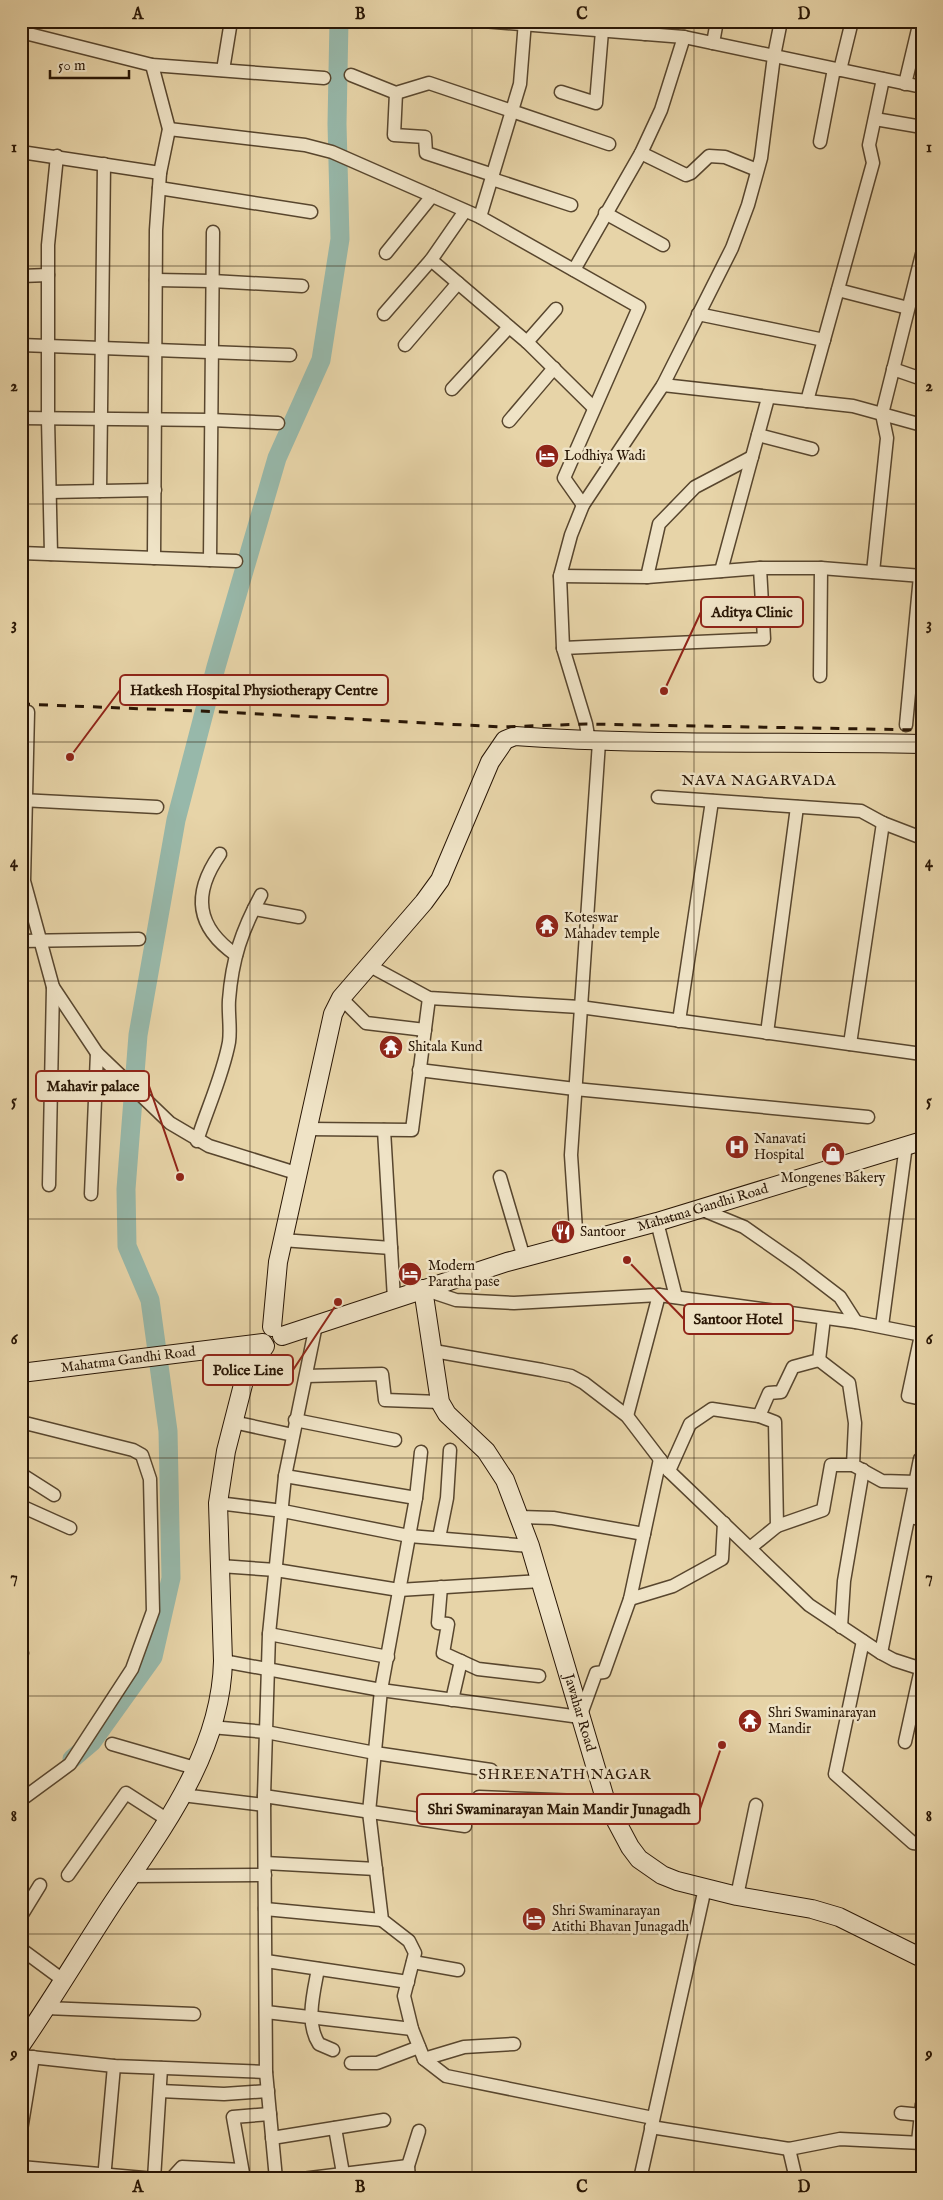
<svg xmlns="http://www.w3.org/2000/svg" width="943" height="2200" viewBox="0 0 943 2200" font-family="'IM FELL English',serif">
<rect width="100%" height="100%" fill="#e7d4a8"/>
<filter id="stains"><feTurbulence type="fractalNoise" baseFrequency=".004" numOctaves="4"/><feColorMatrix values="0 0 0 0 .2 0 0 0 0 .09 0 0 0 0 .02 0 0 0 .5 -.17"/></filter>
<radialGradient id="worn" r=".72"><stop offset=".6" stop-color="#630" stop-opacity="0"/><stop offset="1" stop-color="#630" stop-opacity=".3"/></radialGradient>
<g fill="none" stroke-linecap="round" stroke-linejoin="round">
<path stroke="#97b8aa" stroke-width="19" d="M72,1759l20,-17 61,-85 18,-79 -3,-147 -18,-131 -23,-54 -1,-57 12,-154 38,-215 40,-153 61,-209 44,-98 19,-121 -3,-115 2,-103"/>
<g stroke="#58462e" stroke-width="15">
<g id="street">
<path d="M483,21l201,16 238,50"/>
<path d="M21,32l131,33 172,13"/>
<path d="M645,34v-13"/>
<path d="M713,43l4,-22"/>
<path d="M152,65l17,64 -9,44 -4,57 -2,328"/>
<path d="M223,70l8,-49"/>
<path d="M840,70l12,-49"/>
<path d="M351,75l45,18 33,-10 180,61"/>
<path d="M905,84l15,-63"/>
<path d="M561,92l35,11 6,-72"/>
<path d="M396,93l-2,42 31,2 1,16 67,22"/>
<path d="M875,119l47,8"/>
<path d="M169,129l136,16 27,7 148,65 159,90 -75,171 19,27"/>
<path d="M820,142l14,-73"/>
<path d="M21,152l139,21"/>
<path d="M641,153l45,22 5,-2 18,-17 16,1 32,13"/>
<path d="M492,179l79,26"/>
<path d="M159,188l152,24"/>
<path d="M605,213l58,32"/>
<path d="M480,217l40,-133 5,-63"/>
<path d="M386,253l46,-57"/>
<path d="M431,260l96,82 67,66"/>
<path d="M574,270l67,-117 20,-43 23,-73"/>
<path d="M21,276l27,-1"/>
<path d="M156,280l56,1 90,5"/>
<path d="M838,290l70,18"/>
<path d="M384,314l47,-54 34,-49"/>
<path d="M698,314l126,26"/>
<path d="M527,342l29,-33"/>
<path d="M21,345l269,10"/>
<path d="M405,345l53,-62"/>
<path d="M893,369l29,10"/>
<path d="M663,385l190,21 69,19"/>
<path d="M452,389l57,-62"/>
<path d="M807,401l66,-238 -4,-18 14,-66"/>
<path d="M21,418l190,2 67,3"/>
<path d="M509,421l45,-53"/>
<path d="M758,435l54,14"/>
<path d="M100,491l4,-327"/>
<path d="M50,492l105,-2"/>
<path d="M21,553l215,8"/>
<path d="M51,554l-3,-135v-174l9,-89"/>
<path d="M210,560l3,-328"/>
<path d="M721,571l47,-173"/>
<path d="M873,572l14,-134 -5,-24 40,-160"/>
<path d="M560,576l87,1 113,-9h61l101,8"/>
<path d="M647,577l12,-53 36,-37 57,-30"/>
<path d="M563,648l201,-9 -4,-71"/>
<path d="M820,676l1,-108"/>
<path d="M28,712l-4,169 29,106 44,66 73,70 39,23 87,27"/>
<path d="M906,725l14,-149"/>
<path d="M589,741l-3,-17 -23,-76 -3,-72 11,-41 12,-30 80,-120 69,-137 16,-43 13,-47 13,-102 7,-35"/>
<path d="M658,797l203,14 22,12 39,15"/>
<path d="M21,800l136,7"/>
<path d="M220,854c-28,40 -24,73 16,101"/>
<path d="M254,909l45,8"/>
<path d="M21,941l118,-2"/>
<path d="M370,966l59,32 151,9 342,47"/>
<path d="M341,998l25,25 59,7"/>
<path d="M679,1021l33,-220"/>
<path d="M767,1033l30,-226"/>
<path d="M850,1044l33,-221"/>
<path d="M419,1070l156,19 293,28"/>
<path d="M306,1129l106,1 17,-132"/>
<path d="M384,1130l10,169"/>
<path d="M197,1141c10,-32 26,-66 32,-99 2,-14 -1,-28 0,-42 3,-41 13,-70 32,-105"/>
<path d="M500,1177l24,81"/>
<path d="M49,1185l4,-198"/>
<path d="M91,1194l6,-141"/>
<path d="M698,1208l46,19 53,37 43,33 16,25"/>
<path d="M657,1222l19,75"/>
<path d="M282,1240l109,8"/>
<path d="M577,1245l-6,-90 28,-413"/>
<path d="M423,1289l33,11 58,3 145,-8 197,27 66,13"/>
<path d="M882,1326l24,-181"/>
<path d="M921,1335l-13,61 14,3"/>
<path d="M434,1351l108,19 29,6 13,7 43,33 42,55 140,134 72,48 13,7 28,9"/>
<path d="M819,1360l30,23 6,40 -2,42 29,16 34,1"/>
<path d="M306,1376l76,-2 3,26 55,2"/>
<path d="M627,1416l32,-121"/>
<path d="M295,1420l100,20"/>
<path d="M21,1422l112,28 9,5 8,24 3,132 -21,58 -62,95 -49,36"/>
<path d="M233,1422l60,13"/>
<path d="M421,1452l-5,46 -35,192 -12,122 13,108 27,21 6,12 -11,43 8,33 12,30 22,17 207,42"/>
<path d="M669,1471l21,-47 22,-15 47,7 10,-23 12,-1 12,-25 26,-7 5,-42"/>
<path d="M21,1474l33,21"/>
<path d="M285,1476l131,22"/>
<path d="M218,1503l65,8 126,25 121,10"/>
<path d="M21,1506l49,22"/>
<path d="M520,1517l33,1 91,16"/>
<path d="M909,1517l13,2"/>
<path d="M777,1526l46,-16 8,-45h22"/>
<path d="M439,1538l8,-40 3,-48"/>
<path d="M750,1548l27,-22 -2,-104 -16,-6"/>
<path d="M220,1566l56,4 123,20 142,-9"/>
<path d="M441,1587l-3,36 10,1 -5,29 35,16 61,7"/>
<path d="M630,1599l43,-13 49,-27 2,-36"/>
<path d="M841,1627l3,-46 19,-111"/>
<path d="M269,1634l119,23"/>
<path d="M863,1641l-28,133 78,69 9,1"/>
<path d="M881,1653l39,-194"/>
<path d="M21,1654l1,-1"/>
<path d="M223,1661l158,29 199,27 16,-44 8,-1 26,-73 30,-140"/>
<path d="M452,1700l9,-39"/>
<path d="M211,1727l55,5 109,21 116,17"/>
<path d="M905,1742l16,-73"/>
<path d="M112,1744l83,24"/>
<path d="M182,1795l82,10"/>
<path d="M264,1796l201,30"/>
<path d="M479,1797l127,5"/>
<path d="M265,1863l111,6"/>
<path d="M68,1875l58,-82 42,27"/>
<path d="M130,1876l135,-1"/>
<path d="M737,1896l19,-91"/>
<path d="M265,1909l117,11"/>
<path d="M21,1916l19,-31"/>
<path d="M21,1949l42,31"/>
<path d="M266,1961l142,21"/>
<path d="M413,1962l45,8"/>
<path d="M318,1969c-4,22 -13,54 1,75l14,6"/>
<path d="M46,2008l148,6"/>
<path d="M266,2012l146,17"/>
<path d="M21,2056l93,10 152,6"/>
<path d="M424,2059l40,-12 50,-3"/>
<path d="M351,2063h26l42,-16"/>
<path d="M160,2091l64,3 44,-3"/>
<path d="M901,2113l21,2"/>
<path d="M651,2127l138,22 51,-10 82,4"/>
<path d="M335,2128l9,51"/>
<path d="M21,2130l12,-73"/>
<path d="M272,2138l112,-18"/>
<path d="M918,2142l4,-38"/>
<path d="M789,2149l7,30"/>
<path d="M21,2167l134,12"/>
<path d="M104,2179l10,-113"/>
<path d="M154,2179l7,-111"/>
<path d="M171,2179l11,-12 60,3"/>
<path d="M244,2179l-11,-62 37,-3"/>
<path d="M276,2179l-10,-107 -2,-276 5,-162 16,-158 31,-151"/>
<path d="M302,2179l106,-13"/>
<path d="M409,2179l-1,-13 11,-35"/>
<path d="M640,2179l65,-291"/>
</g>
</g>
<g stroke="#291605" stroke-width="20">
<g id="secondary">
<path id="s1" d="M423,1289l17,113 7,12 39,37 19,29 25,66 76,256 24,45 9,12 23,16 15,6 60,15 75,13 27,8 83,41"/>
<path d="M272,1327l6,-65 55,-248 8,-16 83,-96 16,-22 50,-118 15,-22 10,-4c135,10 271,5 407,8"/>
<path id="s2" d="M282,1336l225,-74 150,-40 265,-81"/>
<path id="s3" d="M21,1373l242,-30"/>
<path d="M21,2045c31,-45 59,-92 89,-138 49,-74 111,-152 113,-246l-5,-158 8,-52 20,-78 19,-27"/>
</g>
</g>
<use href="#street" stroke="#efe3c6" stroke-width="12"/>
<use href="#secondary" stroke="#efe3c6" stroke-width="18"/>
<path stroke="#291605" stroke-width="3" stroke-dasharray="9 9" stroke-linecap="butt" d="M21,704l202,8 278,15 85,-3 336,6"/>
</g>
<path fill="none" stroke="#291605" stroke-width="1" stroke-opacity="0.55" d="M250,21v2158M472,21v2158M694,21v2158M21,266h901M21,504h901M21,742h901M21,981h901M21,1219h901M21,1458h901M21,1696h901M21,1934h901"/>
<defs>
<g id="hotel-disc" transform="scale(1.25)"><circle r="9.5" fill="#8f2418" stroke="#efe3c6"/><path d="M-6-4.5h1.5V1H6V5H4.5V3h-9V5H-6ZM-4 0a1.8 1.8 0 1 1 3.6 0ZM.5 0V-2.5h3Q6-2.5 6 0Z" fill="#fff"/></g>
<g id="temple-disc" transform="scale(1.25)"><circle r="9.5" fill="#8f2418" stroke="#efe3c6"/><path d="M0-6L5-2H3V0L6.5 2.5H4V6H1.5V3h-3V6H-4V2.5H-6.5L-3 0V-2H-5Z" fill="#fff"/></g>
<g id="hospital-disc" transform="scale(1.25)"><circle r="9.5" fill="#8f2418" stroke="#efe3c6"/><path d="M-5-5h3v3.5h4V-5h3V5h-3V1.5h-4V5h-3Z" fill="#fff"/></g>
<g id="shop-disc" transform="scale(1.25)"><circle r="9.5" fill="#8f2418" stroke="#efe3c6"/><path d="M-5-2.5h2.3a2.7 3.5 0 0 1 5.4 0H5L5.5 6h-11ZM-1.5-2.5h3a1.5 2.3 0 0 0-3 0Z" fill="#fff"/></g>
<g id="restaurant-disc" transform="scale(1.25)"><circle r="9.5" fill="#8f2418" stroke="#efe3c6"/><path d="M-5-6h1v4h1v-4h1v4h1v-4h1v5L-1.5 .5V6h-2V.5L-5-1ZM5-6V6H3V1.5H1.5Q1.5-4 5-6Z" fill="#fff"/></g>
</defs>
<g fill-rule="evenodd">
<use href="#hotel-disc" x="547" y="456"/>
<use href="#temple-disc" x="547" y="926"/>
<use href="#temple-disc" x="391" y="1047"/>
<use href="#hospital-disc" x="737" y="1147"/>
<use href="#shop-disc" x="833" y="1154"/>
<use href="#restaurant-disc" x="563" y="1232"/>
<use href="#hotel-disc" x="410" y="1274"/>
<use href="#temple-disc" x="750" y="1721"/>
<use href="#hotel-disc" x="534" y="1919"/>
</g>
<g text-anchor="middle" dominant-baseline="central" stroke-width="5" stroke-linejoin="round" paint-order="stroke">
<g font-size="14" fill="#291605" stroke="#efe3c6" text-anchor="start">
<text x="564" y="456">Lodhiya Wadi</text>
<text x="564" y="918">Koteswar<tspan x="564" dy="16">Mahadev temple</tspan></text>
<text x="408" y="1047">Shitala Kund</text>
<text x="754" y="1139">Nanavati<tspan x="754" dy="16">Hospital</tspan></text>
<text x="833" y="1178" text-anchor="middle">Mongenes Bakery</text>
<text x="580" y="1232">Santoor</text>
<text x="428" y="1266">Modern<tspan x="428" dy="16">Paratha pase</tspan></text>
<text x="768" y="1713">Shri Swaminarayan<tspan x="768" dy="16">Mandir</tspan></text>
<text x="552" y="1911">Shri Swaminarayan<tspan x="552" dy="16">Atithi Bhavan Junagadh</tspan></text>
</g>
<g font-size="14" fill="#291605" stroke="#efe3c6">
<text stroke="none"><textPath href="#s2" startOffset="440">Mahatma Gandhi Road</textPath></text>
<text stroke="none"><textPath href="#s3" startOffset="108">Mahatma Gandhi Road</textPath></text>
<text stroke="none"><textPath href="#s1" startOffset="461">Jawahar Road</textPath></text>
</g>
<g font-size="15" letter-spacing="1" fill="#291605" stroke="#efe3c6">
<text x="759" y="780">NAVA NAGARVADA</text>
<text x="565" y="1774">SHREENATH NAGAR</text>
</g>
</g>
<path fill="none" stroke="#8f2418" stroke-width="2" d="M664 691L701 612M70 757L120 690M180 1177L149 1086M627 1260L684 1319M338 1302L293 1370M722 1745L700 1809"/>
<g fill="#8f2418" stroke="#efe3c6" stroke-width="2">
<circle cx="664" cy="691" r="5"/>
<circle cx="70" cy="757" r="5"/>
<circle cx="180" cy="1177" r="5"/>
<circle cx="627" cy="1260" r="5"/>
<circle cx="338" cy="1302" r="5"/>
<circle cx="722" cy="1745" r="5"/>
</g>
<g fill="#efe3c6" stroke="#8f2418" stroke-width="2">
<rect x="701" y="597" width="102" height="30" rx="5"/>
<rect x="120" y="675" width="268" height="30" rx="5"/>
<rect x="36" y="1071" width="113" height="30" rx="5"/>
<rect x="684" y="1304" width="109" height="30" rx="5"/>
<rect x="203" y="1355" width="90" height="30" rx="5"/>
<rect x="417" y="1794" width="283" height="30" rx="5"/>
</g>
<g font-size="15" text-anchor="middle" font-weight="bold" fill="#291605">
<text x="752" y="617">Aditya Clinic</text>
<text x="254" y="695">Hatkesh Hospital Physiotherapy Centre</text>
<text x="93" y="1091">Mahavir palace</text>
<text x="738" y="1324">Santoor Hotel</text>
<text x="248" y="1375">Police Line</text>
<text x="559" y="1814">Shri Swaminarayan Main Mandir Junagadh</text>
</g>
<rect width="943" height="2200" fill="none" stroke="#e7d4a8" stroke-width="55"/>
<path d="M50 70v8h79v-8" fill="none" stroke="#291605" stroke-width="2.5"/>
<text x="58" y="70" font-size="15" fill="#291605" stroke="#efe3c6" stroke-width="4" paint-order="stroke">50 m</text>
<rect x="28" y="28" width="888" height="2144" fill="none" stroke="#291605" stroke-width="2"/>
<g font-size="16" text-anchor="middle" font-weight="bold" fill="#291605">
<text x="138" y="19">A</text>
<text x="360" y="19">B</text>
<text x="582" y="19">C</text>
<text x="804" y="19">D</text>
<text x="14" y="152">1</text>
<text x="929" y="152">1</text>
<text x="14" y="391">2</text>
<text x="929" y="391">2</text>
<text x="14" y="629">3</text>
<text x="929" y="629">3</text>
<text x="14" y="867">4</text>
<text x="929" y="867">4</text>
<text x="14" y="1106">5</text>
<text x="929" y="1106">5</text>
<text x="14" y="1344">6</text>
<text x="929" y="1344">6</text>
<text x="14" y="1582">7</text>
<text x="929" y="1582">7</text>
<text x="14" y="1821">8</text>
<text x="929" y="1821">8</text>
<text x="14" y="2059">9</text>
<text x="929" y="2059">9</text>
<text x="138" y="2192">A</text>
<text x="360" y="2192">B</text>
<text x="582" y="2192">C</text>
<text x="804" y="2192">D</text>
</g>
<rect width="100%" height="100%" filter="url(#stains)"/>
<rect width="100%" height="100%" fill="url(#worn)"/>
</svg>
